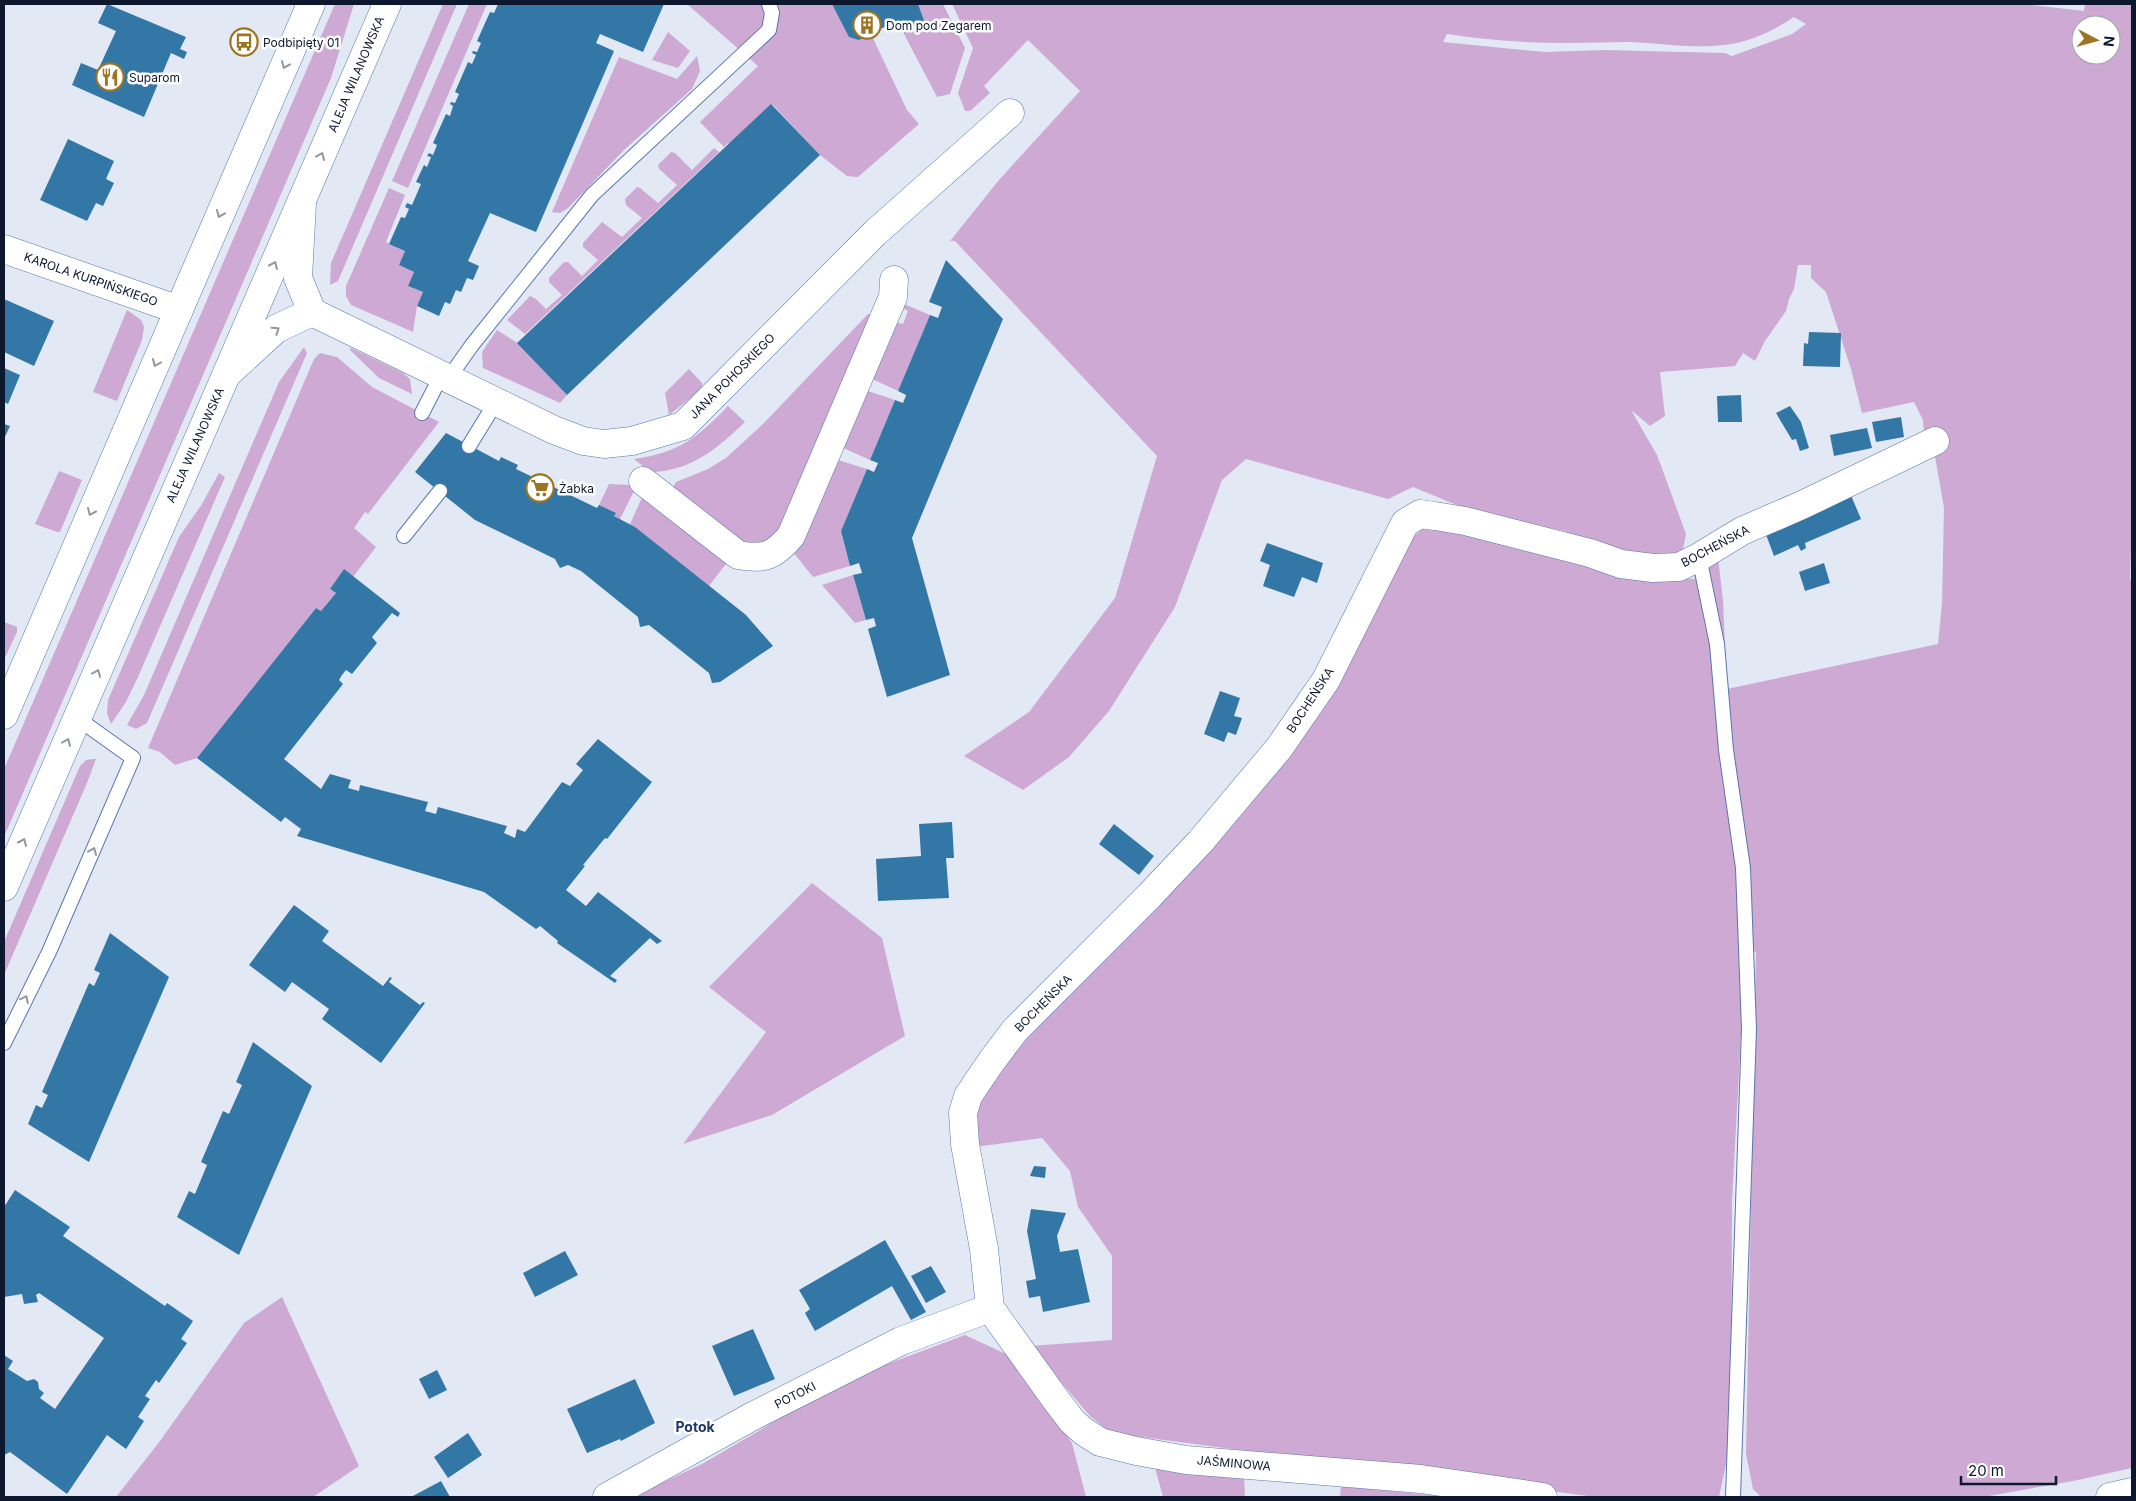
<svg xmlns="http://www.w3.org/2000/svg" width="2136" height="1501" viewBox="0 0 2136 1501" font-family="Inter,sans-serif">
<rect width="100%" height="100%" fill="#e2e9f5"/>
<g fill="#cea9d3" fill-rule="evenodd">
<path d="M335,4h19l-23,74 -327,759v-68z"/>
<path d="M443,4h14l-119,277 -8,4 1,-22z"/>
<path d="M469,4h18l-79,184 -16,-7z"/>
<path d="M687,4h153l19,36 12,-6 36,76 12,14 -61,53 -11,-1 -27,-21 -47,-50 -43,40 -2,-2 -4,4 -24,-25 58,-56z"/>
<path d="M918,4h25l22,44 -15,46 -13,3 -34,-65h5l16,-12z"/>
<path d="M952,4h1072l60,7 1,-7h47v515l-2,60 2,1v888l-59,13 -90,16h-222l-8,-8 -7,-35 10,-501 -11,-12 -1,37 -12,224 -1,239 -12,56h-123l-485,-64 -21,-17 -60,-70 82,-6v-84l-34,-49 -8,-36 -28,-33 -67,9 -3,-36 34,-60 146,-146 257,-365 14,-11 15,-6 199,54 58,2 -3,-16 26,-6 5,44 4,88 211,-45 4,-41 2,-95 -10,-57 -10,-17 -1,-14 -9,-18 -52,11 -11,-44 -25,-77 -15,-14v-13h-13l-4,24 -5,10 -3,12 -21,30 -10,20 -12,-8 -8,13 -75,6 5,44 -15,10 -19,-16 26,45 29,79 -3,15 -6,7 -33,4 -80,-29 -100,-23 -51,-21 -25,12 -142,-40 -24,21 -47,127 -66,104 -40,46 -46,33 -59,-34 65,-44 86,-114 42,-142 -202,-215h-5l49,-61 81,-89 -52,-51 -44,46 6,7 -20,18h-5l-7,-18 15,-45zM1794,17l12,7 -14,10 -60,22 -7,-3 -121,-3 -59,2 -102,-10 4,-8c39,6 79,9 118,9 21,0 43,-1 65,-1 31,1 63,7 94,3 26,-3 49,-14 70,-28zM2081,25h30v30h-30z"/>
<path d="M668,32l22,19 -12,17 -26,-8z"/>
<path d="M697,56l3,15 -8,18 -67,60 -57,59 -8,5 -8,-1 67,-155 58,22z"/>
<path d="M714,148l5,4 -194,182 -18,-14 23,-24 6,3 10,10 16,-14 -13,-13v-4l15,-16h4l14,14 16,-16 -15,-13v-4l19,-21 20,15 20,-19 -16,-13 -1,-6 12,-12 3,1 18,15 19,-18 -18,-16 -1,-4 13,-13 4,1 17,17z"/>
<path d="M389,188l16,7 -19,47 19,9 -6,14 15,7 -6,14 15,6 -6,14 -4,26 -62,-27 -5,-9v-10z"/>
<path d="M904,304l26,11 -32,76 -28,-13 24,-56 9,2 5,-13 -5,-3z"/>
<path d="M127,310l14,10 3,7 -2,13 -25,61 -24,-9z"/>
<path d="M868,314l5,2 -92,219 -32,12 -77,-58 4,-7 32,-13 18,-11 38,-35z"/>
<path d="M497,330l22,14 48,51 -7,8 -77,-35 -1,-16z"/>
<path d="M304,347l3,6 -160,370 -11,6 -9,-4 17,-30 135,-313z"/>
<path d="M351,348l52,25 7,6 2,15 -33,-16 -30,-29z"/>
<path d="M320,353l17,4 35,30 67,35 -71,92 -3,-2 -11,16 22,19 -23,30 -9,-7 -14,19 6,4 -15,18 -5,-3 -119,150 -22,7 -15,-13 -12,-4 166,-389z"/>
<path d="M689,369l13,14v6l-33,26 -4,-22z"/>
<path d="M865,390l30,10 -25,60 -29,-13z"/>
<path d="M728,406l17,16c-27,26 -55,50 -95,50l-16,-13c45,-6 64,-22 94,-53z"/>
<path d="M838,460l29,9 -26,62 9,35 -37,11 -20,-25z"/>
<path d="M59,471l23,9 -22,52h-3l-22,-8z"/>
<path d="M219,473l6,4 -87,200 -12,25 -15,22 -4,-11 1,-13 71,-163 23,-33z"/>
<path d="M609,484l22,1 4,4 -15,30 -6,-3 1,-3 -16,-8z"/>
<path d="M644,493l85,67 -20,26 -79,-62z"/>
<path d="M853,575l13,45 -11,3 -33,-38z"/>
<path d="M4,622l13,5v5l-13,28z"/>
<path d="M93,759h3l-9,24 -83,192v-33l76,-176 6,-6z"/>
<path d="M812,883l70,55 23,98 -133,79 -89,29 83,-112 -57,-45z"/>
<path d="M282,1297l77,169 -46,31h-197l44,-56 84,-118z"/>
<path d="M965,1335l41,19 66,89 14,54h-454l70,-33 87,-51 93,-47z"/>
<path d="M1154,1464l90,12 1,21h-82z"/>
<path d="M1341,1486l108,11h-109z"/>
</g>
<g fill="#3377a7">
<path d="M107,4l79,33 -6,12 7,3 -3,7 -13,-6 -27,64 -72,-32 9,-22 17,7 18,-39 -18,-8z"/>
<path d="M498,4h166l-21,48 -43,-18 -4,9 18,8 -78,181 -46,-19 -22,48 11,5 -6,14 -6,-2 -6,14 -5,-2 -6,14 -5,-2 -6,14 -22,-10 6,-14 -15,-6 6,-14 -15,-7 6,-14 -16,-7 12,-27 4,1 4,-9 -4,-2 2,-4 5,2 9,-21 -5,-2 8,-17 3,2 4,-10 -4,-1 2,-3 4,2 4,-10 -4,-2 13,-29 4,2 3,-10 -3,-2 1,-2 4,1 4,-9 -4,-2 13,-30 4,2 4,-9 -4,-2 1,-2 4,1 4,-9 -4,-2 13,-29 4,1z"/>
<path d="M832,4h86l6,16 -19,13 -4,-3 -5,-9 -37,19 -10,-3z"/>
<path d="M771,104l49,51 -253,240 -50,-52z"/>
<path d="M68,139l46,22 -8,18 8,4 -11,23 -7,-3 -9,18 -47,-21z"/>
<path d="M946,260l57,59 -91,219 38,137 -63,22 -19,-68 8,-3 -2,-8 -8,2 -13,-45 9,-2 -3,-10 -9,3 -9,-35 26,-62 7,3 4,-9 -8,-3 25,-60 8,3 2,-5 1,-3 -8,-4 32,-76 8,3 4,-11 -13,-5z"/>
<path d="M4,299l50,22 -20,45 -30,-14z"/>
<path d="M1809,332l32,1 -1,34 -37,-1 1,-23 4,1z"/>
<path d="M4,368l16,7 -12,29 -4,-2z"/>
<path d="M1741,395l1,27h-24l-1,-26z"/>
<path d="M1790,406l11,16 8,26 -9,3 -4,-12 -4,1 -16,-27z"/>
<path d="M1901,417l3,20 -28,5 -4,-20z"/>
<path d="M4,424l6,2 -6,13z"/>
<path d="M1867,428l5,20 -38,8 -4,-21z"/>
<path d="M446,433l53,28 2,-4 17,8 -2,4 81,39 2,-3 17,8 -2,3 21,11 111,88 27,31 -53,36 -8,1 -3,-10 -60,-48 -9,2 -2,-10 -57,-46 -13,-6 -8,3 -5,-9 -80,-39 -60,-48z"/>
<path d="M1850,493l11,26 -56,24 1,5 -5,3 -3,-6 -24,11 -9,-24z"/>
<path d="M1267,543l56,20 -6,20 -15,-6 -8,20 -31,-11 7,-21 -10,-4z"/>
<path d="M1824,563l6,20 -25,8 -6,-19z"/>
<path d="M344,569l56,44 -2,4 -6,-4 -20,24 5,6 -25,31 -6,-4 -4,5 -3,5 4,4 -59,75 37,30 9,-15 21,6 -3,8 11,3 1,-6 68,17 -3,9 11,3 2,-7 69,19 -3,7 11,5 2,-9 8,3 37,-50 8,4 13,-16 -7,-6 22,-25 54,43 -45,57 -2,-1 -22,27 2,1 -19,24 20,16 12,-14 64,49 -5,3 -7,-6 -40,38 7,4 -2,3 -58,-40 1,-2 -18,-15 -4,3 -52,-37 -187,-56 4,-7 -16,-12 -4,5 -84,-64 119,-150 5,3 15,-18 -6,-4z"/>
<path d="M1220,691l20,7 -6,18 8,2 -6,17 -8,-3 -4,10 -20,-8z"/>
<path d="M952,822l2,36h-8l3,40 -71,3 -2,-42 45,-3 -2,-32z"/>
<path d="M1114,824l40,32 -15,19 -40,-31z"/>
<path d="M294,905l35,26 -7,10 61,45 7,-9 2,1 -3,4 31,23 3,-3 2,1 -44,60 -59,-44 7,-10 -37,-27 -7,10 -36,-27z"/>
<path d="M110,933l59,44 -80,185 -61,-38 8,-19 6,3 6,-13 -6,-3 47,-109 5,3 6,-13 -6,-3z"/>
<path d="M253,1042l59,44 -73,169 -62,-38 12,-26 6,3 12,-29 -6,-3 22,-51 6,3 13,-29 -6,-3z"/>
<path d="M1034,1166l12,1 -1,11 -15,-2z"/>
<path d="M15,1190l55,37 -7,9 102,70 2,-3 26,18 -12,18 6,4 -28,40 -3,-3 -11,16 5,3 -12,18 6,4 -18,28 -19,-14 -40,59 -57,-42 -6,3v-100l9,6 -5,8 19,12 7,-2 4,3 1,7 5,4 -4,5 15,11 49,-71 -65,-45 -3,2 2,7 -14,2 -2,-10 -18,3v-90z"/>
<path d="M1031,1209l35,4 -9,23 3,16 18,-3 12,53 -47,10 -3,-16 -11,2 -3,-17 10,-2 -9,-48z"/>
<path d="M885,1240l41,72 -15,8 -19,-34 -77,45 -10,-18 5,-4 -11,-19z"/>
<path d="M565,1251l13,24 -43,22 -12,-24z"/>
<path d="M931,1266l15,26 -20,11 -15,-27z"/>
<path d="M753,1329l22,50 -41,17 -22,-50z"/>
<path d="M437,1370l10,20 -18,9 -10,-20z"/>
<path d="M635,1379l20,44 -34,18 -1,-2 -33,14 -20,-44z"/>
<path d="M468,1433l14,22 -34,23 -14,-21z"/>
<path d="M441,1481l9,16h-39z"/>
</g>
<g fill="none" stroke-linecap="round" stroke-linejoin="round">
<g stroke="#5976ac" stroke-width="16">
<g id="lane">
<path d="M448,379l24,-34 120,-150 177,-165 3,-17 -3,-9"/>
<path d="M422,413l19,-37"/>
<path d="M469,446l27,-44"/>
<path d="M404,536l36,-45"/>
<path d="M1699,557l18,87 9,106 17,118 6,161 -16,468"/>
<path d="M4,1043l45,-91 84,-194 -56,-40"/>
</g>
</g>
<g stroke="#5976ac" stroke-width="29">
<g id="street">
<path d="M4,249l175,61"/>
<path d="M312,312l242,118 29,11 21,3 28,-3 51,-15 192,-193 135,-120"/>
<path d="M227,374l49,-45 36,-17 -14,-34 4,-75"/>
<path d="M643,481l95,74c26,5 36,1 53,-19l102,-239 1,-17"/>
<path d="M607,1497l144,-80 150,-76 89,-33"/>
<path d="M1543,1497l-122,-18 -235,-19 -50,-9 -36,-9 -17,-11 -11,-10 -16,-21 -66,-92 -6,-59 -19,-105 -2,-31 5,-17 23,-34 24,-32 135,-135 50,-53 79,-94 47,-68 79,-157 15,-9 15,2 30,5 125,32 31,11 32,4 26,-1 20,-10 43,-26 60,-26 133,-64"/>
<path d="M2110,1497l22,-5"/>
</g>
</g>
<g stroke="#5976ac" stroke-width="29">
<g id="secondary">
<path d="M4,715l307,-711"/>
<path d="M4,887l383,-883"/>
</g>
</g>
<use href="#lane" stroke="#fff" stroke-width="14"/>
<use href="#street" stroke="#fff" stroke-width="28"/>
<use href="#secondary" stroke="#fff" stroke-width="28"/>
</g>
<defs><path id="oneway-chevron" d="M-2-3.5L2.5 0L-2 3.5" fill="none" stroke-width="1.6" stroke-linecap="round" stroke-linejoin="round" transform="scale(1.25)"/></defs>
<g stroke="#9297a1">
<use href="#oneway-chevron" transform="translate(285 65) rotate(113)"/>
<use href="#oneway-chevron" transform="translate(321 156) rotate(-67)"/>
<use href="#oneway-chevron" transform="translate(220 214) rotate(113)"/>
<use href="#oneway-chevron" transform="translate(274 265) rotate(-66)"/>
<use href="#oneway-chevron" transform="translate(276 330) rotate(-34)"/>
<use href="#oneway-chevron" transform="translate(156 363) rotate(113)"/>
<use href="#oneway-chevron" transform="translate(91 512) rotate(114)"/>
<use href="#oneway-chevron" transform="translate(97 673) rotate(-67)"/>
<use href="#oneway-chevron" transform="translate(67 742) rotate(-67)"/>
<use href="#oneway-chevron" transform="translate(23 842) rotate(-66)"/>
<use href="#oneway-chevron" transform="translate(93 851) rotate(-67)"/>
<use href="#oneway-chevron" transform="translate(25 999) rotate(-64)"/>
</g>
<defs>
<g id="building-ring" transform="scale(1.4375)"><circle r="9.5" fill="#fff" stroke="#9c7522" stroke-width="1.5"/><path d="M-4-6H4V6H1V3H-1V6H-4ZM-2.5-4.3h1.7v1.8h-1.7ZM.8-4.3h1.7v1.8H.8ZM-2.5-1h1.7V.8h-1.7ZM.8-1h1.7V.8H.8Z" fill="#9c7522"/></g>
<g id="bus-ring" transform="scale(1.4375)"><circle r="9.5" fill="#fff" stroke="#9c7522" stroke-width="1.5"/><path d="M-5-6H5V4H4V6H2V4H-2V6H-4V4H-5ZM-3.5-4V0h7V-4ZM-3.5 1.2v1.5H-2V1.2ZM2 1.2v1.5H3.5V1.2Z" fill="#9c7522"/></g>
<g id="restaurant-ring" transform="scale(1.4375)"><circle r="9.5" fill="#fff" stroke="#9c7522" stroke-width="1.5"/><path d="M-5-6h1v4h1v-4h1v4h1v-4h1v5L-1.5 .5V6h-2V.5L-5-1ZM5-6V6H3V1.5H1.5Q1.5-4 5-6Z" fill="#9c7522"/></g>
<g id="supermarket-ring" transform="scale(1.4375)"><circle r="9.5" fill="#fff" stroke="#9c7522" stroke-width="1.5"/><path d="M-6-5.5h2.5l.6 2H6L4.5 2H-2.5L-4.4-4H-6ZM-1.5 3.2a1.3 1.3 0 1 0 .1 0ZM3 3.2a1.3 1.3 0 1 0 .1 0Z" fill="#9c7522"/></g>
</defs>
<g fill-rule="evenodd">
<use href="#building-ring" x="867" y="25"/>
<use href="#bus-ring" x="244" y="42"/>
<use href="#restaurant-ring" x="110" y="77"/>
<use href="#supermarket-ring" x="540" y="488"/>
</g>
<g text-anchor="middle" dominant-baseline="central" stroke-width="5" stroke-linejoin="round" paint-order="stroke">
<g font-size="12" fill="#0d182e" stroke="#fff" text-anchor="start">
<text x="886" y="25">Dom pod Zegarem</text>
<text x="263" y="42">Podbipięty 01</text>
<text x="129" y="77">Suparom</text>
<text x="559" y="488">Żabka</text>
</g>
<g font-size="12" fill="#0d182e" stroke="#fff">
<text transform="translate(356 74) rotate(-67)">ALEJA WILANOWSKA</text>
<text transform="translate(91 279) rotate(19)">KAROLA KURPIŃSKIEGO</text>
<text transform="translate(732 376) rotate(-45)">JANA POHOSKIEGO</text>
<text transform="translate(195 445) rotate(-66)">ALEJA WILANOWSKA</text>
<text transform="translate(1715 546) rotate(-28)">BOCHEŃSKA</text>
<text transform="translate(1310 700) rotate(-57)">BOCHEŃSKA</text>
<text transform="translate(1043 1003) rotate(-45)">BOCHEŃSKA</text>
<text transform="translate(795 1395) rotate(-27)">POTOKI</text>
<text transform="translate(1234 1463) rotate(5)">JAŚMINOWA</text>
</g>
<g font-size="14" font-weight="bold" fill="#1d3767" stroke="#fff">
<text x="695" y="1426">Potok</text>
</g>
</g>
<rect width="2136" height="1501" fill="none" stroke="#0d182e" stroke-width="10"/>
<g transform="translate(2096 40) rotate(96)"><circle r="24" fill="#ffffff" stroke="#9ea3ab"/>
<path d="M0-4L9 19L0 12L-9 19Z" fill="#9c7522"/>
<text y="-8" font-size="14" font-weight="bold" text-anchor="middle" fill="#0d182e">N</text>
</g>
<path d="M1961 1476v8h95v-8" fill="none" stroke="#0d182e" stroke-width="2.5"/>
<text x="1968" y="1476" font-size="15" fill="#0d182e" stroke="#ffffff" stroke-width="4" paint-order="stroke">20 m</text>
</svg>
